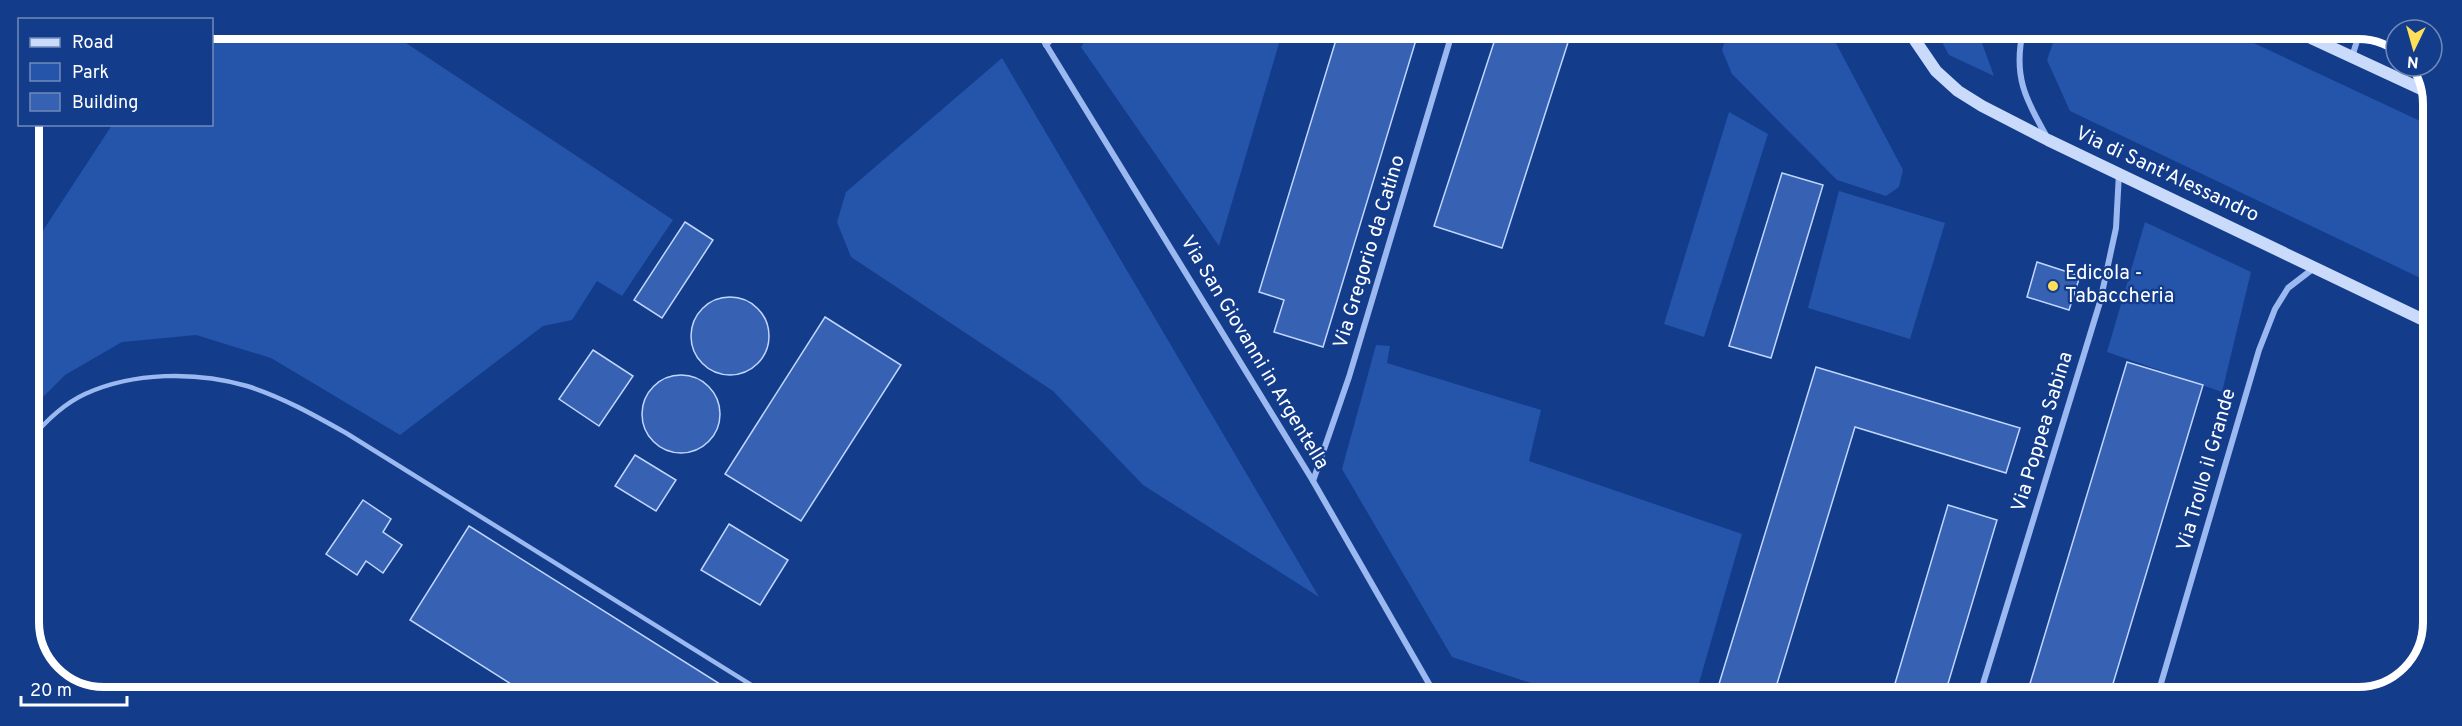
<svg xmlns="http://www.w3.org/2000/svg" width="2462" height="726" viewBox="0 0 2462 726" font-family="Overpass,sans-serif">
<rect width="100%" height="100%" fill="#133c8b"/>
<g fill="#2554ab">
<path d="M212,29h173l288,191 -51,76 -25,-15 -25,39 -29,6 -143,109 -129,-77 -75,-23 -74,7 -57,33 -36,36v-159l83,-127 100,-1z"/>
<path d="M1092,30h191l-64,216 -138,-199z"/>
<path d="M1728,30h101l74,140 -4,17 -13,9 -49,-16 -105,-106 -10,-24z"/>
<path d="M1936,31h51l-5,12 12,33 -45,-21z"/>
<path d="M2057,31h171l205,96v157l-363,-173 -23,-51z"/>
<path d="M1002,58l317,539 -176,-112 -90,-94 -202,-134 -14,-35 9,-30z"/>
<path d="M1729,112l39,22 -64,203 -40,-13z"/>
<path d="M1839,191l106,32 -35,116 -102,-31z"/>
<path d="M2145,222l106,50 -29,120 -115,-40z"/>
<path d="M1376,345l14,1 -3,17 154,47 -12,51 213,73 -47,163h-122l-121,-40 -110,-188z"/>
</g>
<g fill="#3762b3" stroke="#c1d6fc" stroke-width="1.5">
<path d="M1339,30h80l-96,317 -49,-15 10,-32 -25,-8z"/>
<path d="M1498,30h74l-70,218 -68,-22z"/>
<path d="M1782,173l41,12 -52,173 -42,-12z"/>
<path d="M685,222l28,18 -51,78 -28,-18z"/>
<path d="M2037,262l43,14 -11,34 -42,-13z"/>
<circle cx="730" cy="336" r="39"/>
<path d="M825,317l76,48 -100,156 -76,-47z"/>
<path d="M593,350l40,26 -34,50 -40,-27z"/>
<path d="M2127,362l76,23 -94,312h-83z"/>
<path d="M1816,367l204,61 -14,45 -151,-46 -82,270h-58z"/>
<circle cx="681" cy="414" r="39"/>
<path d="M635,455l41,25 -20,31 -41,-25z"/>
<path d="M363,500l28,19 -8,13 19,13 -19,28 -17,-12 -9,14 -31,-21z"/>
<path d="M1948,505l49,15 -53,177h-53z"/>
<path d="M729,524l59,36 -28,45 -59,-35z"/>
<path d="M469,526l270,170h-209l-120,-76z"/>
</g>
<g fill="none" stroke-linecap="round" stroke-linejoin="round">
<path stroke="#9bb9f0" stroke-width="4.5" d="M29,441c15,-18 34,-37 56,-47 48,-22 111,-23 162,-8 35,11 67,29 99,47l423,263"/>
<g stroke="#9bb9f0" stroke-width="6">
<path d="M1037,30l276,451 123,215"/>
<path d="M2023,31c-10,44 2,68 24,106"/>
<path d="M1046,45l14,-15"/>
<path d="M2352,57l8,-26"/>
<path d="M1313,481l36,-104 104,-347"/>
<path d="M1979,697l121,-395 16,-74 3,-55"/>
<path d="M2157,697l102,-347 16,-41 13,-21 26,-20"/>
</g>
<g stroke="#c9dafb" stroke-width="12">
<path d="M1908,30l28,41 22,20 24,15 66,34 384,184"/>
<path d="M2296,31l136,63"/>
</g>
</g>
<circle fill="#ffdf5a" stroke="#133c8b" stroke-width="2" cx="2053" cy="286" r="6"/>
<g text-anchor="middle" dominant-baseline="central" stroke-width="4.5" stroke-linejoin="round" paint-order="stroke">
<g font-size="20" fill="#fff" stroke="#133c8b">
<text transform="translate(2167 175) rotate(25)">Via di Sant'Alessandro</text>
<text transform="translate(1370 252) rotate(-73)">Via Gregorio da Catino</text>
<text transform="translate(1254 353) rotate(59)">Via San Giovanni in Argentella</text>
<text transform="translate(2043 432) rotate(-73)">Via Poppea Sabina</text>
<text transform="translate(2207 470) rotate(-74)">Via Trollo il Grande</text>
</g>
<g font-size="20" fill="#fff" stroke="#133c8b" text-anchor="start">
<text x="2065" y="274">Edicola -<tspan x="2065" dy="23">Tabaccheria</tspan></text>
</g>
</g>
<path d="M0 0H2462V726H0ZM104 39H2358A65 65 0 0 1 2423 104V622A65 65 0 0 1 2358 687H104A65 65 0 0 1 39 622V104A65 65 0 0 1 104 39Z" fill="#133c8b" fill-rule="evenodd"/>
<path fill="none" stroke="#fff" stroke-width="8" d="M104 39H2358A65 65 0 0 1 2423 104V622A65 65 0 0 1 2358 687H104A65 65 0 0 1 39 622V104A65 65 0 0 1 104 39Z"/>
<rect x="18" y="18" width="195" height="108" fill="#133c8b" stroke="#718ab9" stroke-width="1.5"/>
<rect x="30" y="38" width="30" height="9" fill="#c9dafb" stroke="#718ab9" stroke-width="1.5"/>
<text x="72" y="48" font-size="18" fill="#ffffff">Road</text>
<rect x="30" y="63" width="30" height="18" fill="#2554ab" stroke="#718ab9" stroke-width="1.5"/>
<text x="72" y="78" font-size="18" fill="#ffffff">Park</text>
<rect x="30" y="93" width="30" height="18" fill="#3762b3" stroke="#718ab9" stroke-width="1.5"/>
<text x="72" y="108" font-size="18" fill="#ffffff">Building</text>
<g transform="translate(2414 48) rotate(185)"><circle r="28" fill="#133c8b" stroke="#718ab9" stroke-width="1.5"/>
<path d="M0-4.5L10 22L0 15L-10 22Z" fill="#ffdf5a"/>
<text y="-9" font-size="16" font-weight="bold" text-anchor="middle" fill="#ffffff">N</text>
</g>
<path d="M21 696v9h106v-9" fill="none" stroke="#ffffff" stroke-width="3"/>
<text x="30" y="696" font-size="18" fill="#ffffff" stroke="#133c8b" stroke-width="4.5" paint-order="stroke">20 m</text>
</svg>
